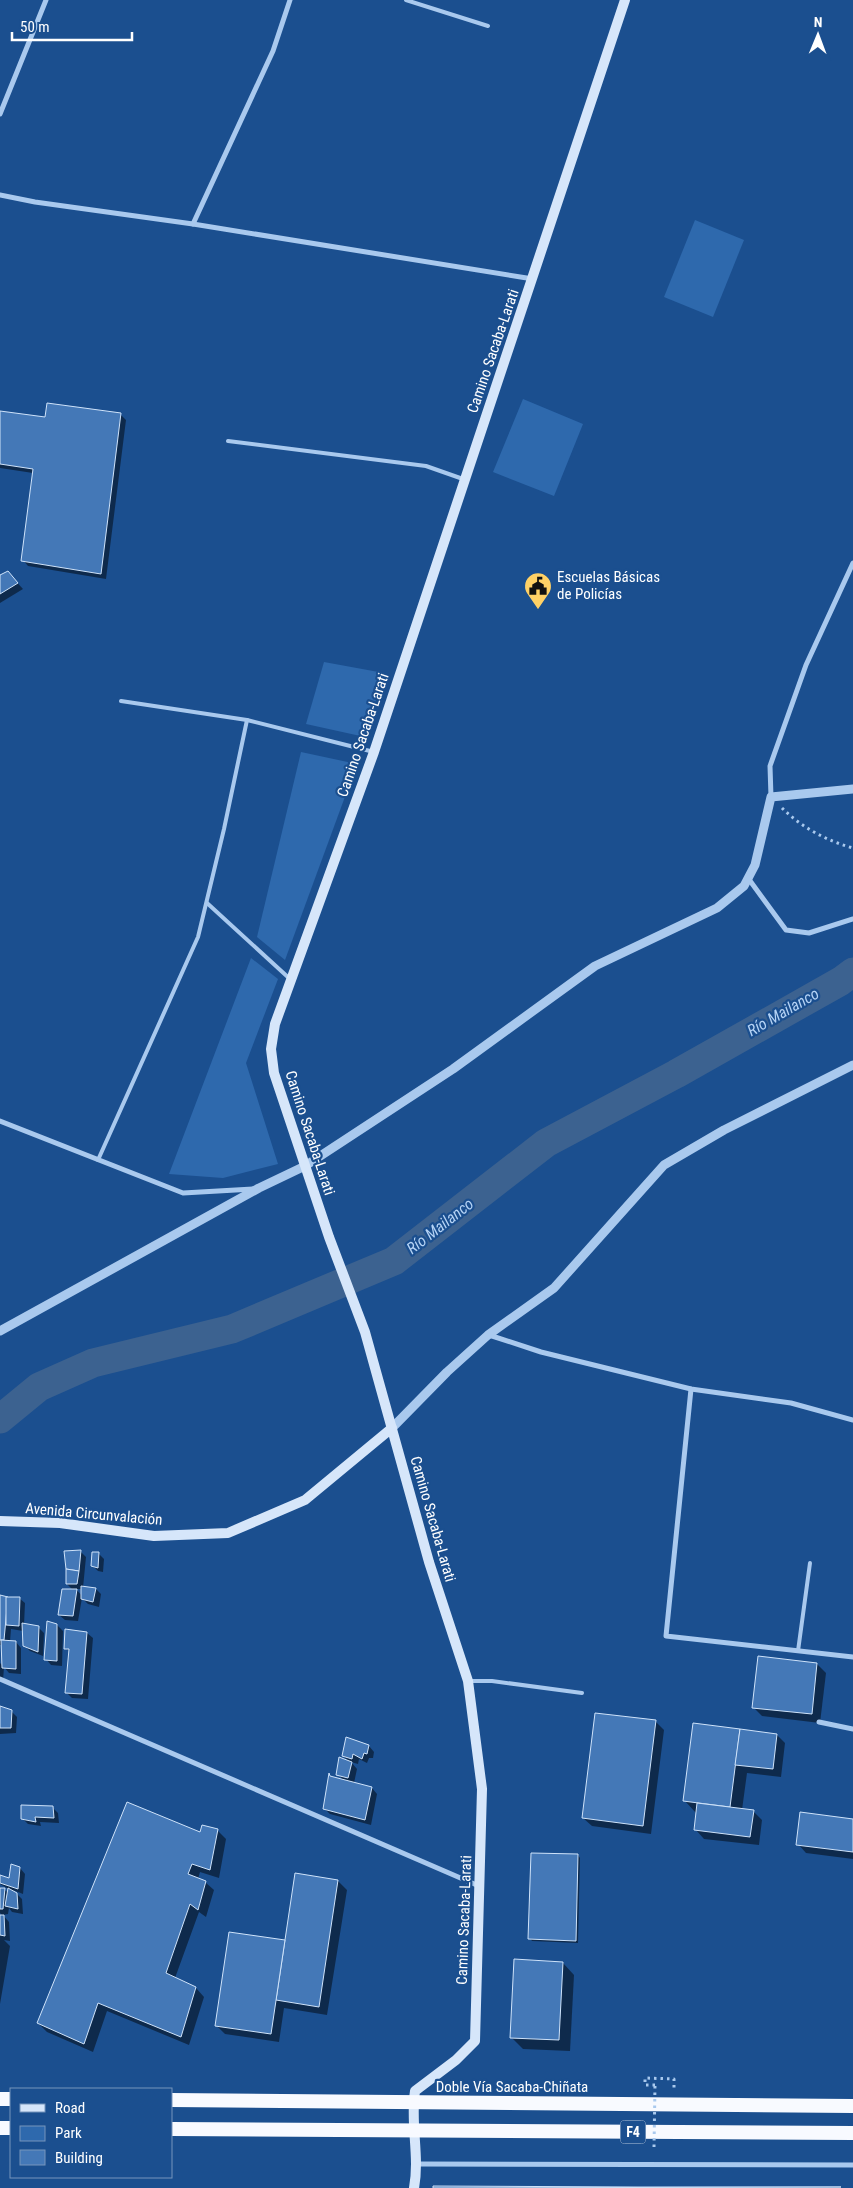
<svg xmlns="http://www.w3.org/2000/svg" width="853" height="2188" viewBox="0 0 853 2188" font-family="'Roboto Condensed',sans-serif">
<rect width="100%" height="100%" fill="#1b4f8f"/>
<g fill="#2e69ad">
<path d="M695,220l49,20 -31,77 -49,-20z"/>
<path d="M523,399l60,25 -29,72 -61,-24z"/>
<path d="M324,662l60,11 -19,64 -59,-13z"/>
<path d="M301,752l56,12 -72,196 -28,-23z"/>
<path d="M251,958l27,21 -32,84 32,101 -55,14 -54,-4z"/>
</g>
<g fill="#0007" fill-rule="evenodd">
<path d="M0,412l46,7 74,-5 6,6 -20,159 -78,-13 -5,-6 10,-87 -33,-5z"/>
<path d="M0,577l13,1 10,11 -23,14z"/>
<path d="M80,1551l6,6 -3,31 13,1 5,5 -2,13 -11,-3 -6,-6 -4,23 -13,-1 -6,-5 14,-25 -6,-6zM76,1589h6v7z"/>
<path d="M98,1553l6,6 -1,13 -5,-1 -6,-6z"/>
<path d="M0,1596l19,2 6,5 -1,22 14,2 6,6 -1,23 -13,-5 -6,-6 -1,-14 -12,-2 -1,13h6l5,6v26l-12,-1 -5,-6 -1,14 -3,-2v-16l4,4 -1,-22h-3z"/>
<path d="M57,1625l6,6 -1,35 -11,-1 -5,-6z"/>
<path d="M87,1633l6,5 -5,61 -16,-1 -6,-6 4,-40 -4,-4z"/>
<path d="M817,1664l9,9 -6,50 -58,-7 -9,-9z"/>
<path d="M0,1708l11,3 6,6 -1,16 -16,1z"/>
<path d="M655,1721l9,9 -13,104 -59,-8 -9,-8z"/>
<path d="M777,1735l8,8 -4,34 -34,-4 -5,37 11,1 9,9 -3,25 -55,-6 -8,-9v-17l-11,-12z"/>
<path d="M369,1746l5,6 -1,6h-4l-2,5 -8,-4 -1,5 -7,-2 6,7 -3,14 18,5 5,6 -6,31 -41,-11 -6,-6 20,-27 -6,-7 12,-12 -7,-6z"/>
<path d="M52,1807l6,6 1,10 -19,-1 1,4 -13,-2 -6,-6z"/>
<path d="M853,1820v39l-47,-6 -8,-9z"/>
<path d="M218,1831l8,8 -7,39 -19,-6 -2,7 7,3 9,8 -8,27 -7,-5 -24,66 21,10 8,9 -15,48 -82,-34 -14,41 -46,-20 -9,-9 163,-190z"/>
<path d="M578,1855l2,3 -2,85 -46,-2 -2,-3z"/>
<path d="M20,1868l5,6 -2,20 -10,-4 9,9 1,15 -11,-2 -3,-4 -1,6 -5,1 6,7 1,19 -6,-1 6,6 -10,58v-88h3l-3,-3v-24h4l5,5v-5l-9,-5v-7l10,3z"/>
<path d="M296,1875l42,6 9,9 -20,125 -43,-7 -5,34 -54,-8 -9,-9 70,-83z"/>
<path d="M563,1963l11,12 -4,76 -47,-2 -12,-12z"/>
<path d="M435,2187l282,1h-282z"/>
</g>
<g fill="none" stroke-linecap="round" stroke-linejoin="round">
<path stroke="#3c6290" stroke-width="29" d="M0,1419l39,-32 54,-24 139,-34 162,-68 152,-118 130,-69 165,-93 12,-9"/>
</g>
<g fill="#4478b7" stroke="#cfe3fa">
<path d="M47,403l74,10 -20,161 -80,-13 12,-92 -33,-5v-53l45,6z"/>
<path d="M8,571l10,12 -18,11v-19z"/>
<path d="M81,1550l-2,21 -13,-2 -2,-18z"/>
<path d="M92,1552h7l-1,16 -7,-2z"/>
<path d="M66,1569l13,2 -2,13h-11z"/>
<path d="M81,1586l15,2 -3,14 -12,-3z"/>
<path d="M62,1589h15l-4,27 -15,-1z"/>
<path d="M0,1595l8,2 -4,43h-4z"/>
<path d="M6,1597h14l-1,29 -13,-1z"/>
<path d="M47,1621l10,3v37l-13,-1z"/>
<path d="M22,1623l17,3 -1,26 -15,-6z"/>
<path d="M65,1629l22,3 -5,62 -17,-1 4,-44h-5z"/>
<path d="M1,1640l15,1v28l-14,-1z"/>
<path d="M758,1656l59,7 -5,51 -60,-6z"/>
<path d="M0,1706l12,4 -1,18h-11z"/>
<path d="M595,1713l61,7 -13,106 -61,-8z"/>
<path d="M693,1723l47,6 -10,78 -47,-6z"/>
<path d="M740,1729l37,5 -4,35 -38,-4z"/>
<path d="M346,1737l23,8 -2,9 -3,-1 -2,6 -9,-5 -1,5 -10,-3z"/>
<path d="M339,1757l13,5 -4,16 -12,-3z"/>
<path d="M329,1773l1,3 42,11 -7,33 -42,-11z"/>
<path d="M127,1802l73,30 2,-7 16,4 -8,41 -18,-6 -4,10 18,7 -8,29 -8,-6 -24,69 30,14 -15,50 -83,-34 -14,41 -47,-21z"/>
<path d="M697,1803l57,7 -4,27 -56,-7z"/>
<path d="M21,1805l32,1 1,12 -19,-1 1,5 -15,-3z"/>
<path d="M800,1812l53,7v33l-57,-7z"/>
<path d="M531,1853l47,1 -2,87 -48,-2z"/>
<path d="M11,1864l9,3 -2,22 -18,-6v-8l9,3z"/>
<path d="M295,1873l43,7 -19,127 -43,-7z"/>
<path d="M0,1888h5l-2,21h-3z"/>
<path d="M8,1888l9,5 1,16 -13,-3z"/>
<path d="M0,1915h4l1,21 -5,-1z"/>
<path d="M229,1932l56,8 -14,94 -56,-8z"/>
<path d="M514,1959l49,3 -4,78 -49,-2z"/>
<path d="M433,2186l205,1h203l-408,1z"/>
</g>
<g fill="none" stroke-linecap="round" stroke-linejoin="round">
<g stroke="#a9c9ee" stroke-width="3" stroke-dasharray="2.5 4" stroke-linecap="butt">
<path d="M782,808c19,19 45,33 71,40"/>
<path d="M655,2085h-10v-7l29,1v12"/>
</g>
<g stroke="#a9c9ee" stroke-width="4">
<path d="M406,0l82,26"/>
<path d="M228,441l198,25 37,13"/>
<path d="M121,701l126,19 127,32"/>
<path d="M207,903l83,76"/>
<path d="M98,1160l100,-223 26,-108 23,-109"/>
<path d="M798,1651l12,-88"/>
<path d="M470,1681h22l90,12"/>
</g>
<g stroke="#a9c9ee" stroke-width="5">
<path d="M0,114l46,-114"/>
<path d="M0,195l35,7 158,22 340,55"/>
<path d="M193,224l80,-173 17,-51"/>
<path d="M771,797l-1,-31 36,-101 47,-102"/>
<path d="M748,878l38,52 23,3 44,-14"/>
<path d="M0,1121l183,72 70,-4"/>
<path d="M489,1335l52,17 150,37 100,14 62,17"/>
<path d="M691,1389l-25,247 187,21"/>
<path d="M0,1679l479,207"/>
<path d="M819,1722l34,7"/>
<path d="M417,2164l436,1"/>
</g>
<g stroke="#a9c9ee" stroke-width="9">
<path d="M0,1331l259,-143 46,-22 148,-97 142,-103 122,-58 27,-22 11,-21 16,-68 82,-8"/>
<path d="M392,1428l55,-56 41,-37 66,-47 110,-123 60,-35 129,-65"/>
</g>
<g stroke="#d6e6fa" stroke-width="10">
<path d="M0,1521l60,2 94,13 74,-3 77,-33 87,-72"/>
<path d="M414,2188c6,-32 -4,-64 1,-97l41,-31 19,-19 7,-252 -14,-108 -39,-119 -64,-230 -36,-95 -55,-164 -3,-24 4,-25 99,-272 251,-752"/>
</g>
<g stroke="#f8faff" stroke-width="14">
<path d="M0,2099h11"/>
<path d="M171,2100l682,6"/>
<path d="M0,2128h11"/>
<path d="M171,2129l682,4"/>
</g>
<path stroke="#a9c9ee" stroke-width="3" stroke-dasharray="2.5 4" stroke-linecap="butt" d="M654,2147l1,-62"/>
</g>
<defs>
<g id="civic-pin" transform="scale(1.4375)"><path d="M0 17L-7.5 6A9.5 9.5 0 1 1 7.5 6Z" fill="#ffd166" stroke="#1b4f8f"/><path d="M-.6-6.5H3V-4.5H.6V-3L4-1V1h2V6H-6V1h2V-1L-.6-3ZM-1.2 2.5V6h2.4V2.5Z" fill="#111"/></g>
</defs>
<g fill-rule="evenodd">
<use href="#civic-pin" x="538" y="586"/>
</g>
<g text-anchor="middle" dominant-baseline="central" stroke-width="4.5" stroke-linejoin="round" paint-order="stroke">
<rect fill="#1b4f8f" stroke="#bbcadd" stroke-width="1" x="620.5" y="2120.5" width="25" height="23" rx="4"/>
<g font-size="14" font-weight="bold" fill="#fff">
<text x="633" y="2132">F4</text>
</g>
<g font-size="15" fill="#fff" stroke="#1b4f8f">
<text transform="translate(493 351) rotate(-71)">Camino Sacaba-Larati</text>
<text transform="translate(363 735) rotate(-71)">Camino Sacaba-Larati</text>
<text transform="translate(310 1133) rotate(72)">Camino Sacaba-Larati</text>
<text transform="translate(94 1514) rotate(5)">Avenida Circunvalación</text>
<text transform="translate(433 1519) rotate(74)">Camino Sacaba-Larati</text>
<text transform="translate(464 1920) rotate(-88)">Camino Sacaba-Larati</text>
<text x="512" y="2087">Doble Vía Sacaba-Chiñata</text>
</g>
<g font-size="15" fill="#fff" stroke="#1b4f8f" text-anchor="start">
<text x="557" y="577">Escuelas Básicas<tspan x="557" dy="17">de Policías</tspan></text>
</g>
<g font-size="16" font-style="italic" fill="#b5d3f5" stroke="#1b4f8f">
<text transform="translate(783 1012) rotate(-30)">Río Mailanco</text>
<text transform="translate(440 1226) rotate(-38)">Río Mailanco</text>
</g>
</g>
<rect x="10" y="2088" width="162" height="90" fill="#1b4f8f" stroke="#7695bc"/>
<rect x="20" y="2104" width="25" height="8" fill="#d6e6fa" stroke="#7695bc"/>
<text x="55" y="2113" font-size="15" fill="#ffffff">Road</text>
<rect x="20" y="2126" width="25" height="15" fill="#2e69ad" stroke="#7695bc"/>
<text x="55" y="2138" font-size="15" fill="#ffffff">Park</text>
<rect x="20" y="2150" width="25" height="15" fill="#4478b7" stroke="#7695bc"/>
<text x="55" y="2163" font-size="15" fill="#ffffff">Building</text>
<g transform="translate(818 35) rotate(1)" stroke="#1b4f8f" stroke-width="4" paint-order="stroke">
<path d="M0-4L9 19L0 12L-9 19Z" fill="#ffffff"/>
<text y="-8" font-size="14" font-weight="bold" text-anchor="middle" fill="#ffffff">N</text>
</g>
<path d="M12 32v8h120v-8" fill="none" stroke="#ffffff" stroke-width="2.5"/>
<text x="20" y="32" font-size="15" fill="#ffffff" stroke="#1b4f8f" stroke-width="4" paint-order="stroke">50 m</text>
</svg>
